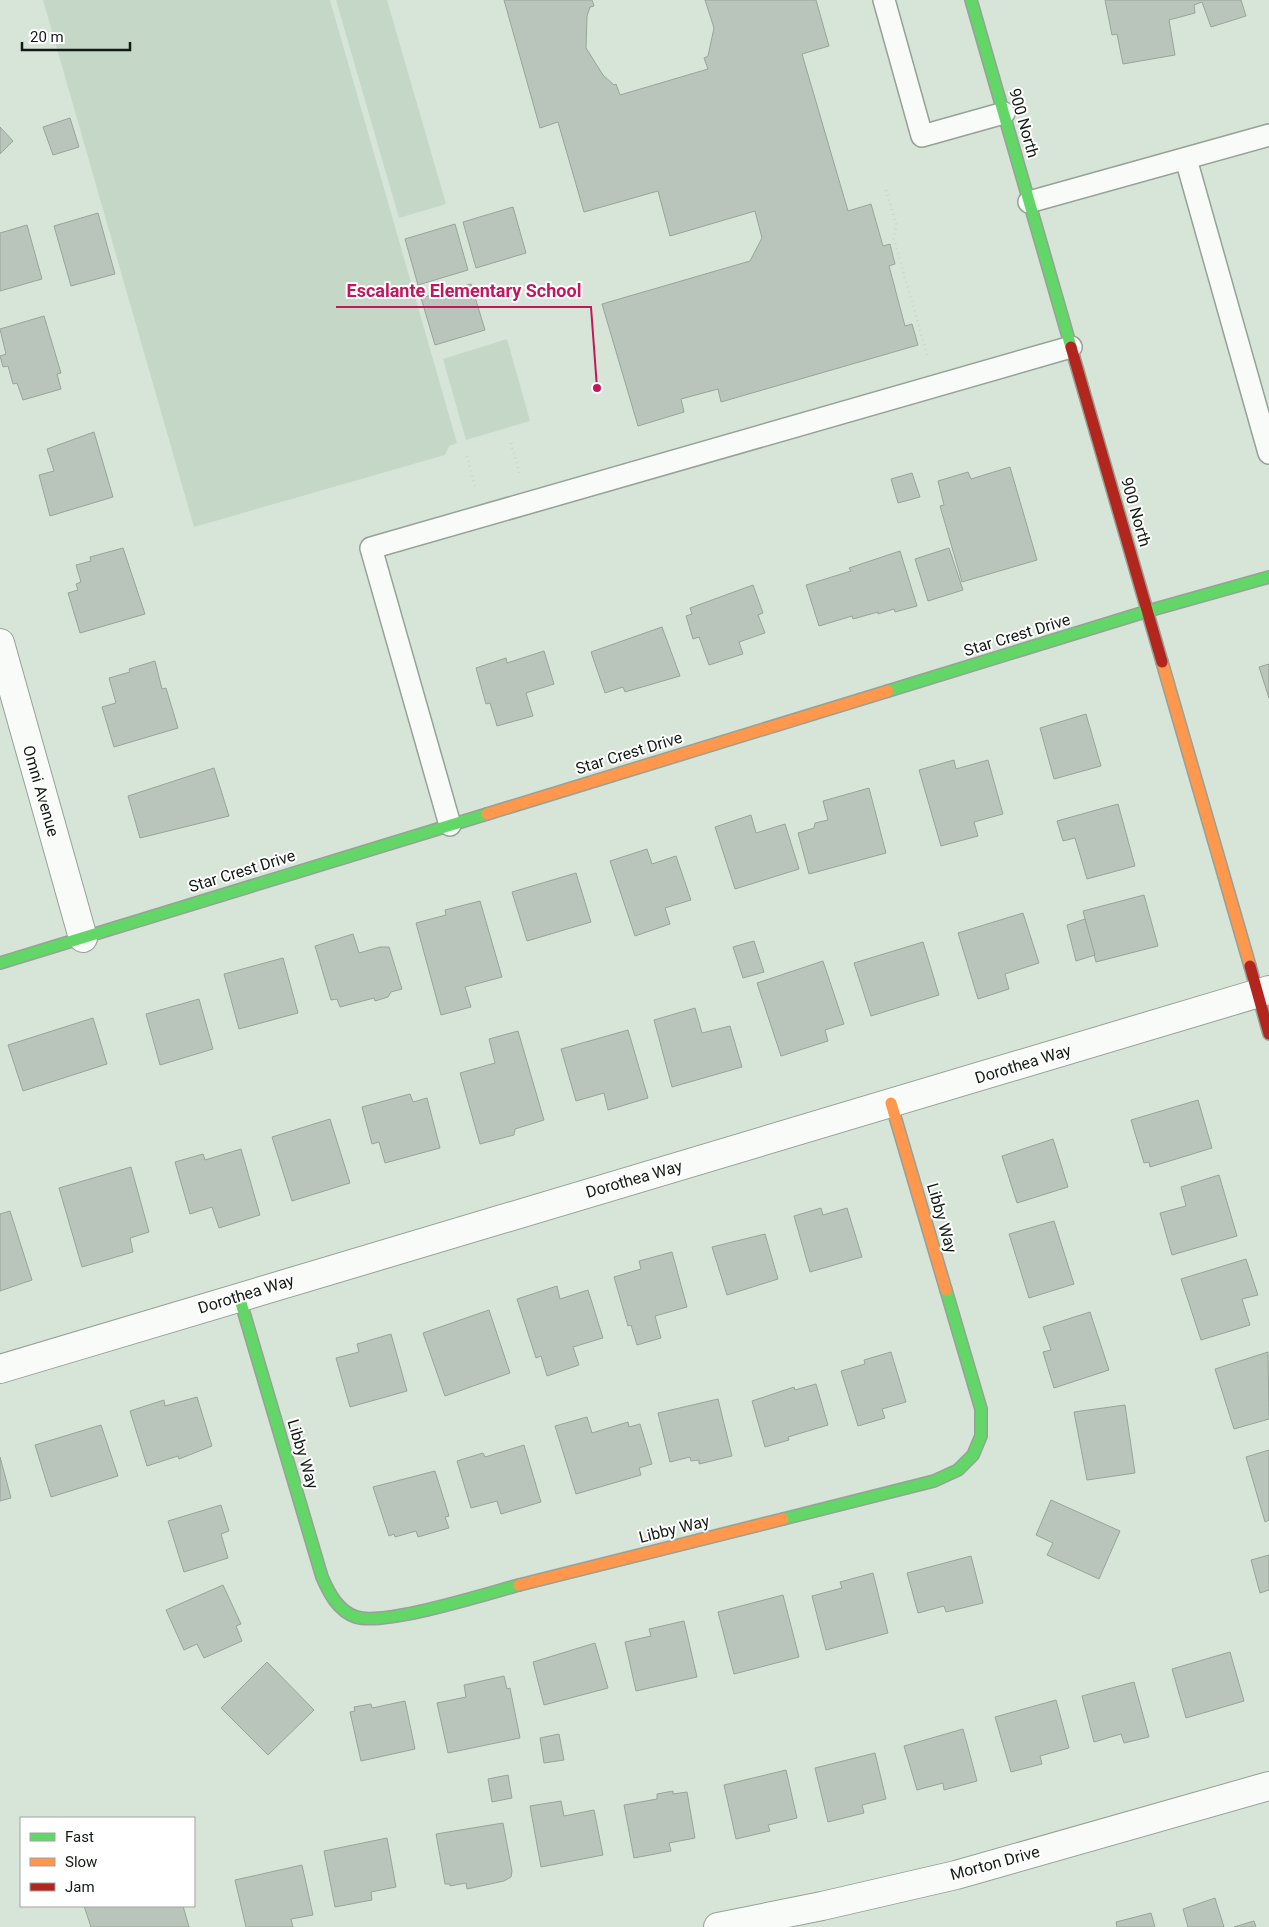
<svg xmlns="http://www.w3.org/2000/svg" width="1269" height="1927" viewBox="0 0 1269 1927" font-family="Roboto,sans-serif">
<rect width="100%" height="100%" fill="#d7e5d8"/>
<g fill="#c5d7c7">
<path d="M43,0h287l127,443 -8,3 -4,9 -251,72z"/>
<path d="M336,0h51l59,204 -47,14z"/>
<path d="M507,339l23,82 -64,19 -23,-81z"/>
</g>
<g fill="#b9c5ba" stroke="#98a499">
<path d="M504,0h88l2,6 -4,1 -3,9 -1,32 17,27 11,10 2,-1 4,11 88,-26 -4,-11 4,-2 6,-28 -9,-28h111l13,46 -27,8 46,157 23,-7 12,42 7,-2 5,20 -6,2 16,60 7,-2 6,21 -197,57 -3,-13 -37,10 3,13 -46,14 -36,-122 148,-43 12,-23 -7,-27 -85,25 -12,-45 -74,21 -26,-90 -18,6z"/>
<path d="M1105,0h136l5,16 -35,11 -9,-25 -8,3 1,8 -26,7 6,35 -52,9 -6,-30 -5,1z"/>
<path d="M70,118l9,29 -26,8 -10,-28z"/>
<path d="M0,127l13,14 -13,13z"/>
<path d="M513,207l13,46 -50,15 -13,-46z"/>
<path d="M98,213l17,61 -44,12 -17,-60z"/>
<path d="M455,224l13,46 -50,15 -13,-46z"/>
<path d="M27,225l15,54 -42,12v-58z"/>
<path d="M471,284l14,46 -50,15 -14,-47z"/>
<path d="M44,316l17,57 -4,1 4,15 -38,11 -6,-17 -4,1 -5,-18 -5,1 -3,-11 6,-2 -6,-25z"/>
<path d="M94,432l19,65 -63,19 -11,-41 15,-4 -7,-22z"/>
<path d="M1010,467l27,93 -75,22 -22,-76 4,-1 -6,-24 30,-9 3,7z"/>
<path d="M912,473l8,24 -22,6 -7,-24z"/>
<path d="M123,548l22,66 -65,19 -12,-40 10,-3 -2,-6 5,-2 -5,-17 15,-4 -1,-4z"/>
<path d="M949,548l14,42 -35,11 -13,-42z"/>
<path d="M900,551l17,55 -22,6 -1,-3 -16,5v-2l-25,7 -1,-3 -33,10 -13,-41 45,-14 -2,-3z"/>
<path d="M753,585l10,28 -5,2 7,18 -26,9 4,12 -34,11 -10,-28 -6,2 -7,-23 6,-2 -2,-6z"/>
<path d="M662,627l18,49 -55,16 -2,-5 -18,6 -14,-41z"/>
<path d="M544,651l10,33 -28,9 7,23 -36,10 -7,-23 -4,1 -10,-36 30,-10 1,5z"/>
<path d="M155,661l7,28 4,-1 12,40 -64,19 -12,-40 14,-4 -7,-25 21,-6 -1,-3z"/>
<path d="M1269,664v34l-10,-31z"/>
<path d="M1086,714l15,52 -47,13 -14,-51z"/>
<path d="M954,760l2,9 32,-9 15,54 -29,8 4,14 -37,10 -22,-76z"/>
<path d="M214,768l15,48 -89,22 -12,-42z"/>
<path d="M869,788l17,65 -77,21 -11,-41 16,-5 1,-5 13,-3 -5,-19z"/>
<path d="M1118,804l17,62 -48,13 -12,-41 -12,3 -6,-20z"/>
<path d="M751,815l5,18 29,-9 14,45 -64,20 -20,-62z"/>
<path d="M647,849l5,15 24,-8 15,44 -26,8 5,16 -35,12 -25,-75z"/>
<path d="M576,873l15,49 -64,19 -15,-49z"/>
<path d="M1144,895l14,51 -62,16 -13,-51z"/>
<path d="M480,901l22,76 -37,10 6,20 -30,8 -25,-92 30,-8 -1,-5z"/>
<path d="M1023,913l16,50 -34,11 4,15 -31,10 -20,-66z"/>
<path d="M1085,919l10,36 -19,6 -9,-36z"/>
<path d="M353,934l6,19 21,-6h9l13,42 -11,3 -3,5 -13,4 -1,-3 -34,9 -3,-8 -6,1 -16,-54z"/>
<path d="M754,941l10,31 -21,6 -10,-31z"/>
<path d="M923,942l16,53 -68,21 -17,-53z"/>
<path d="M283,958l15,55 -59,16 -15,-55z"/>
<path d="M823,961l21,63 -19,6 3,11 -47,15 -24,-73z"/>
<path d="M199,999l14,50 -53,16 -14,-51z"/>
<path d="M695,1008l7,25 28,-7 12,41 -70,20 -18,-67z"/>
<path d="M93,1018l14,46 -84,27 -15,-46z"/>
<path d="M628,1030l20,68 -40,12 -4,-17 -28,8 -15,-52z"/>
<path d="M518,1031l26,89 -29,9 -1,6 -34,9 -20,-71 35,-10 -6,-24z"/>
<path d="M410,1094l3,8 14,-4 13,50 -55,15 -6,-21 -7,2 -10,-37z"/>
<path d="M1198,1100l14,48 -62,19 -1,-5 -5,1 -13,-43z"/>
<path d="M330,1119l20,64 -58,18 -20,-64z"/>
<path d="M1053,1139l15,48 -51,16 -15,-47z"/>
<path d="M241,1149l19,66 -41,13 -7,-21 -22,7 -15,-52 28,-8 2,6z"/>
<path d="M131,1167l18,65 -19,6 3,14 -51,15 -23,-79z"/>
<path d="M1219,1175l18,61 -65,19 -12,-42 26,-7 -5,-19z"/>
<path d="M821,1208l2,7 24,-7 15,49 -52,15 -16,-56z"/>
<path d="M10,1211l22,69 -32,11v-77z"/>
<path d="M1054,1221l20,63 -45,14 -20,-64z"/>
<path d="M765,1234l13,45 -51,16 -15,-48z"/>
<path d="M672,1252l15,55 -32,9 6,22 -24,7 -6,-20 -3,1 -14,-49 27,-8 -2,-8z"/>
<path d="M1246,1259l12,36 -16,4 8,26 -49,15 -20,-61z"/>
<path d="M557,1286l3,13 28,-9 15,48 -30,9 6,18 -32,11 -6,-20 -5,2 -19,-59z"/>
<path d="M489,1310l21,63 -65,23 -22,-63z"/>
<path d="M1090,1312l19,58 -55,18 -11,-36 8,-2 -8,-23z"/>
<path d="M391,1334l16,57 -57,16 -14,-49 23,-6 -2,-8z"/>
<path d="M891,1352l15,50 -24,7 3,9 -27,8 -17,-55 24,-7 -1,-4z"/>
<path d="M1268,1352l1,67 -35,10 -19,-60z"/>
<path d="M816,1384l12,41 -40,12 1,3 -24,7 -13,-46 42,-14 1,3z"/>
<path d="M197,1397l15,49 -33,13 -1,-3 -31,10 -17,-55 34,-11 1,6z"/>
<path d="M718,1399l14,57 -33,8v-4l-8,1 -1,-4 -20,5 -12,-49z"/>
<path d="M1125,1405l10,68 -48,7 -13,-68z"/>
<path d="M587,1417l5,16 36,-11 1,5 11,-3 12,40 -13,4 2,7 -65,19 -21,-68z"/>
<path d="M101,1425l17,51 -67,21 -16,-52z"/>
<path d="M524,1445l17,57 -40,12 -4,-13 -26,7 -14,-47 26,-8 2,4z"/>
<path d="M1269,1450v70l-4,2 -19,-65z"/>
<path d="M0,1457l11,41 -11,3z"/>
<path d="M435,1471l14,45 -4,1 4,11 -31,9 -2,-6 -21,6 -1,-3 -5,2 -16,-49z"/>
<path d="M1051,1500l69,31 -21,48 -52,-24 6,-12 -17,-8z"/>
<path d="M221,1505l8,26 -8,3 7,24 -44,14 -16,-51z"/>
<path d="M1269,1555v35l-9,3 -9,-33z"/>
<path d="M971,1556l12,47 -37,9 -2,-6 -26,7 -11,-40z"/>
<path d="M873,1573l15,60 -62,17 -14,-54 30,-8 -2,-6z"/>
<path d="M223,1585l18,39 -5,2 6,15 -38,17 -7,-14 -13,6 -18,-40z"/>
<path d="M783,1595l16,62 -65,17 -16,-62z"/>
<path d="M684,1621l13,56 -61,14 -11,-49 26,-6 -2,-7z"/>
<path d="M595,1643l13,45 -64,17 -11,-43z"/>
<path d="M1230,1652l14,49 -58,17 -14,-49z"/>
<path d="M267,1662l47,48 -46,45 -47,-47z"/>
<path d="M504,1676l3,13 3,-1 10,50 -72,15 -11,-50 29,-6 -2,-12z"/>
<path d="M1134,1682l15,55 -25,6 -3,-9 -27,8 -12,-46z"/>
<path d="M1056,1700l13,48 -29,8 2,8 -31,8 -16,-55z"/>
<path d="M405,1701l10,48 -54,12 -11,-49 5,-1 -1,-4 17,-3 1,4z"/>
<path d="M963,1729l14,52 -33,9 -1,-7 -26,7 -13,-44z"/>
<path d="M559,1734l5,26 -20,3 -4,-25z"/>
<path d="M875,1753l11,46 -24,6 2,8 -36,9 -13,-54z"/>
<path d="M786,1770l11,48 -29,7 2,6 -34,8 -12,-54z"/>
<path d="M508,1775l4,23 -20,4 -4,-23z"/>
<path d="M673,1791v3l14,-2 8,46 -26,5 2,8 -37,7 -10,-53 33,-6v-5z"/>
<path d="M561,1801l3,15 30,-6 9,45 -62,12 -11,-61z"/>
<path d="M503,1823l9,48 -1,6 -7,4 -37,8 -1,-6 -16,3v-2h-5l-9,-50z"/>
<path d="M387,1838l9,49 -25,5 1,8 -37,7 -11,-56z"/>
<path d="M302,1865l11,50 -22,4 2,8h-47l-11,-47z"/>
<path d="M1215,1898l9,29h-36l-5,-18z"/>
<path d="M84,1906h99l6,21h-98z"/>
<path d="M1151,1913l4,14h-38l-1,-5z"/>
<path d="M1254,1921l2,6h-22z"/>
</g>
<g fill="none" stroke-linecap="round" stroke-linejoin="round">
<g stroke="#96a197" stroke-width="24">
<g id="lane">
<path d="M884,0l38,136 82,-23"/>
<path d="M1186,159l83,294"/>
<path d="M1029,202l240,-67"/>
<path d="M450,825l-79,-277 700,-201"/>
</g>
</g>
<g stroke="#96a197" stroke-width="30">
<g id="street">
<path d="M0,643l83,295"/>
<path d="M0,1369l1269,-379"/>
<path d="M718,1927l104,-21 134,-31 313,-89"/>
</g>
</g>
<g stroke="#96a197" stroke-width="14">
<g id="fast">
<path d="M971,0l100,347"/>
<path d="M888,691l260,-80 121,-34"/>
<path d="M0,963l487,-149"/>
<path d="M239,1296l83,281c7,16 16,34 34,40 29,9 129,-23 163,-32"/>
<path d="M783,1519l151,-38 24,-11 15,-15 8,-19v-27l-35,-119"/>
</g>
</g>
<g stroke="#96a197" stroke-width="14">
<g id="slow">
<path d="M1162,662l88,304"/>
<path d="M487,814l401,-123"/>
<path d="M891,1103l55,187"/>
<path d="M519,1585l264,-66"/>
</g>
</g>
<g stroke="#96a197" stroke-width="14">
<g id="jam">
<path d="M1071,347l91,315"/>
<path d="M1250,966l19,68"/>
</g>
</g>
<g stroke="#ced2cf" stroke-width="3" stroke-dasharray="1 4" stroke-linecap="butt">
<path d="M886,190l10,34 -2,15 34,119"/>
<path d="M511,443l9,31"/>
<path d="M467,456l8,31"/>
</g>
<use href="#lane" stroke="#f9fbf9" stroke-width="21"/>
<use href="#street" stroke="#f9fbf9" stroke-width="28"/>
<use href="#fast" stroke="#63d668" stroke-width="11"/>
<use href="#slow" stroke="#ff974d" stroke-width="11"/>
<use href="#jam" stroke="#b3261e" stroke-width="11"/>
</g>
<g text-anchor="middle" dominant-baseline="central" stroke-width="4" stroke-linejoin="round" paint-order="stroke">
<g font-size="16" fill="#121b13" stroke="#fff">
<text transform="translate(1024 123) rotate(74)">900 North</text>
<text transform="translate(1136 512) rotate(74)">900 North</text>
<text transform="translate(1017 635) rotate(-17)">Star Crest Drive</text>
<text transform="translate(629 753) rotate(-17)">Star Crest Drive</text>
<text transform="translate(41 791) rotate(74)">Omni Avenue</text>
<text transform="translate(242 871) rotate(-17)">Star Crest Drive</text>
<text transform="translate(1023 1064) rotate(-17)">Dorothea Way</text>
<text transform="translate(634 1179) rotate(-16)">Dorothea Way</text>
<text transform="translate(942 1218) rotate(74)">Libby Way</text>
<text transform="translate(246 1294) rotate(-17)">Dorothea Way</text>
<text transform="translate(303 1454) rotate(73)">Libby Way</text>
<text transform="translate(674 1529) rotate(-14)">Libby Way</text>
<text transform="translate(995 1863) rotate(-15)">Morton Drive</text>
</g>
</g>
<path fill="none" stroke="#c2185b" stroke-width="2" d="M597 388L591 307H336"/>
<circle fill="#c2185b" stroke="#fff" stroke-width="2" cx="597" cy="388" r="5"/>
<g font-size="18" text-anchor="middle" font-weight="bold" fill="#c2185b" stroke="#fff" stroke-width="4" stroke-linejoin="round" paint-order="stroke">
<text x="464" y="297">Escalante Elementary School</text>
</g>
<rect x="20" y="1817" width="175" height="90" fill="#ffffff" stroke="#a0a4a1"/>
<rect x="30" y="1833" width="25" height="8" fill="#63d668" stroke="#a0a4a1"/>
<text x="65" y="1842" font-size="15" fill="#121b13">Fast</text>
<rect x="30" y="1858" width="25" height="8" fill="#ff974d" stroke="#a0a4a1"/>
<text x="65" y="1867" font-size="15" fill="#121b13">Slow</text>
<rect x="30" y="1883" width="25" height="8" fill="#b3261e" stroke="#a0a4a1"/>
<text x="65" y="1892" font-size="15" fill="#121b13">Jam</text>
<path d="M22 42v8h108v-8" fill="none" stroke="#121b13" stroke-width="2.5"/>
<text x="30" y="42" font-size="15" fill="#121b13" stroke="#ffffff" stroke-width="4" paint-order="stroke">20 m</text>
</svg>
